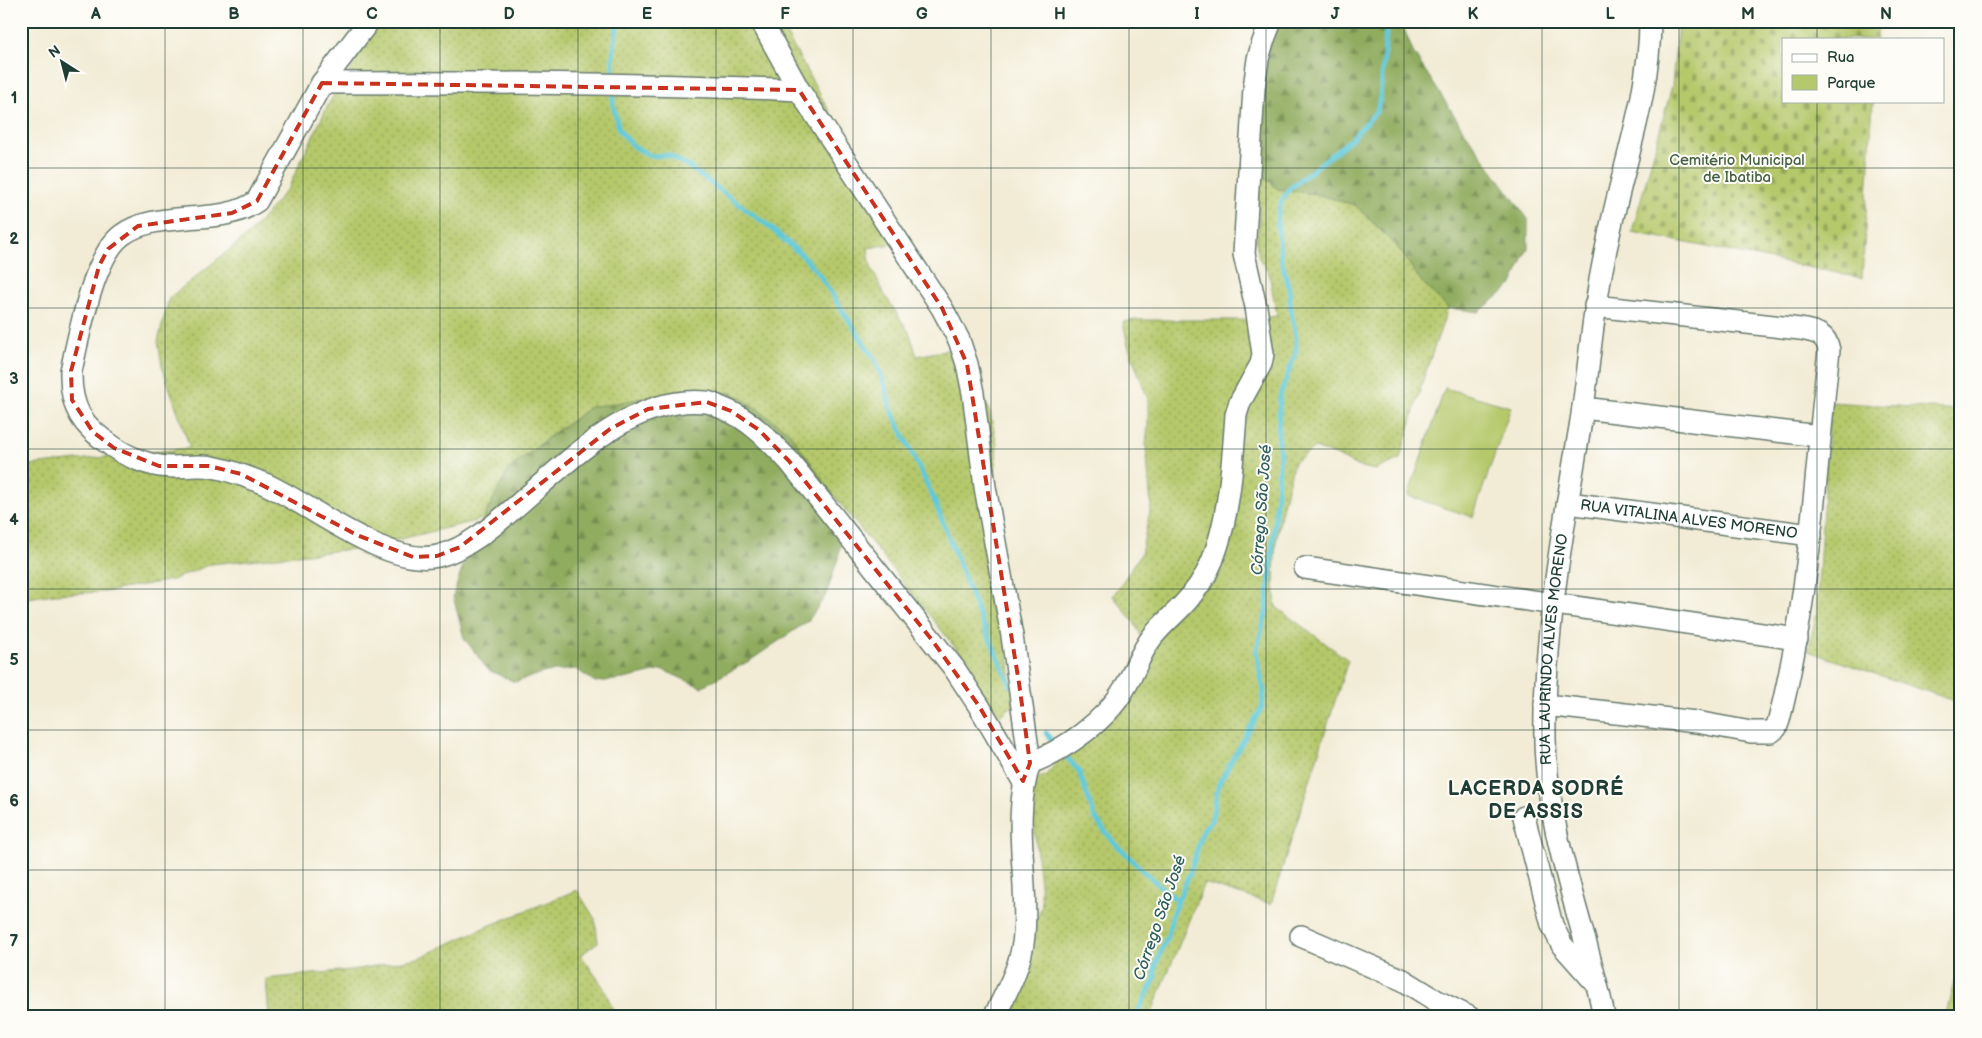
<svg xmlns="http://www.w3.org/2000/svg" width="1982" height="1038" viewBox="0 0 1982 1038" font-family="'Balsamiq Sans',sans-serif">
<defs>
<pattern id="grass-dots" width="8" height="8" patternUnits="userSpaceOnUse" patternTransform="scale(1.25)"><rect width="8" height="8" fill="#b5c86b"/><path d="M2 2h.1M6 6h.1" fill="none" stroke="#93a459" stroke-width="1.8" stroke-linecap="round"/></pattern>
<pattern id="forest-firs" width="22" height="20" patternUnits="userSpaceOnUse" patternTransform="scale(1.25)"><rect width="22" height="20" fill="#90ac5f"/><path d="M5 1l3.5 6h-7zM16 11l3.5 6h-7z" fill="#758d4f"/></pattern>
<pattern id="cemetery-stones" width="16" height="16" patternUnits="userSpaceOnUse" patternTransform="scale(1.25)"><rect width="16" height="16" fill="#b5c86b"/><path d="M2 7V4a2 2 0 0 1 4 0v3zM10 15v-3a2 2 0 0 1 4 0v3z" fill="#93a459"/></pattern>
</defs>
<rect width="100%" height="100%" fill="#fdfcf7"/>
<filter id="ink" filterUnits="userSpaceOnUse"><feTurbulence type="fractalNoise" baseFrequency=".02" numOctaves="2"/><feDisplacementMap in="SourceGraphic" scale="10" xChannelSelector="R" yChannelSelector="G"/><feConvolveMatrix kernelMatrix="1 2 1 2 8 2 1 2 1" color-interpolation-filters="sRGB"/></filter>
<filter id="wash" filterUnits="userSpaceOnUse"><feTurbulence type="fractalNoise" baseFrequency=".0096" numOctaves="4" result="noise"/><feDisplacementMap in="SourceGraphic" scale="20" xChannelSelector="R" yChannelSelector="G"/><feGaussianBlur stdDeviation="1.12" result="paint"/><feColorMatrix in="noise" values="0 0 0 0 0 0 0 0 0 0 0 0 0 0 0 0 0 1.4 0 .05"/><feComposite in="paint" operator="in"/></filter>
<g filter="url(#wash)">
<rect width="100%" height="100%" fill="#f2ecd6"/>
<g fill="url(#grass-dots)" stroke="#6a8250">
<path d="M362,21h417l73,131 59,89 -43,7 3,19 12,25 27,42 7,22 40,-8 23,41 10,24 7,31 -5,77 22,184 -16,12 -40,-66 -127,-159 -42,-60 -110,-41 -71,14 -16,1 -38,27 -45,36 -26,50 -119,29 -153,16 -39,16 -67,12 -51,2 -33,5v-133l169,-18 -28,-82 -4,-25 11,-43 80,-64 39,-46 41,-85 27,-42 4,-16z"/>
<path d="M1257,171l21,18 38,5 39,11 42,41 24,35 27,27 -24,69 -24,82 -25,11 -18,-4 -21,-11 -21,-7 -21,14c-14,53 -24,89 -18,145l72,53 -77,244 -67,-21 -54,134h-152l10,-20 34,-92 -12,-123 16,-7 46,-54 31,-28 19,-55 -8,-16 -21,-26 28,-42 10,-48 -5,-60 2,-21v-25l-20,-55 -5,-23 12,-2h109l33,-4 -8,-43 -10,-15 -3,-18 3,-16z"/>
<path d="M1830,402l131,8v293l-153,-52 8,-35z"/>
<path d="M577,890l18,29 3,23 -17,13 23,33 12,29h-347l-3,-38 93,-10 59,-11 63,-29z"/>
<path d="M1961,956v61h-16z"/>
</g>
<g fill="url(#forest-firs)" stroke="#58744a">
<path d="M1263,21h138l12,31 54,83 61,84v29l-16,37 -33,27 -31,-4 -27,-27 -24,-35 -42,-41 -39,-11 -38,-5 -21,-18z"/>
<path d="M679,391l53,2 10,5 47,34 42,60 3,19 8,24 -4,24 -12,36 -18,26 -57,39 -50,27 -38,-17 -39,9 -29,3 -19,-13 -30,3 -31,10 -27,-12 -24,-32 -11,-42 11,-33 21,-47 24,-47 46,-36 37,-27 16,-1z"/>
</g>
<path fill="url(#cemetery-stones)" stroke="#6a8250" d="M1678,21h200l-1,18h-94v62h90l-11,177 -230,-46 40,-146z"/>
<path fill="#b5c86b" stroke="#6a8250" d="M1445,388l66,19 -38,110 -65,-21z"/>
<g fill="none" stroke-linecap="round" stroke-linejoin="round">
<g stroke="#5fc9d8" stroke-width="5">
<path d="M613,79v-24l5,-34"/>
<path d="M613,90v15l6,25 14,16 18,10 17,-1 18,10 80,59 38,33 16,19 55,84 9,23 6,24 43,90 45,116 33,73"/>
<path d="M1046,733l10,12"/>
<path d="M1062,752l17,19 16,47 15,20 35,35 32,27"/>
<path d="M1135,1017l20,-38v-12l13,-33 5,-22 17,-39 13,-43 8,-9 8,-38 43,-76 2,-16 -8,-39 10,-39 4,-37 10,-120 -2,-22 2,-38 16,-44v-16l-5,-24 -2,-24 -8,-29 -4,-40 4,-17 8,-13 62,-50 26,-28 3,-13 7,-77"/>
</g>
</g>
</g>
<g filter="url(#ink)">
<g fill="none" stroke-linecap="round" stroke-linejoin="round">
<g stroke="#697a6d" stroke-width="24">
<g id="minor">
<path d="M369,21l-47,62 -65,118c-21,15 -45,15 -69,17 -22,2 -48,3 -66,17 -29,21 -43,101 -51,136 -1,37 11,55 41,75 12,9 33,18 48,20 17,3 35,-2 52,1 19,3 35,10 53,17 46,20 122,84 173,72 31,-8 59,-33 83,-54 50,-43 112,-107 185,-100 5,0 11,4 16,6 28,11 47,32 67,53l165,207 25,38 44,75"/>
<path d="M761,21l38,69 143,218 17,32 8,24 6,29 12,94 27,149 18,127c-19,55 -1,115 -6,172 -2,29 -17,56 -30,82"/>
<path d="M322,83c159,-1 318,0 477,7"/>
<path d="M1583,408l236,28"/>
<path id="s1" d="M1568,503l243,32"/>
<path d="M1305,568l492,71"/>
<path d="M1545,705l151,17 55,10h20l5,-4 3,-8c31,-121 36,-247 50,-370 -3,-17 -14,-18 -29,-21l-205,-23"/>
<path d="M1030,763c33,-12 76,-42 94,-74 11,-17 16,-37 29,-53 11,-14 26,-25 37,-39 12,-14 22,-32 27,-50 13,-39 16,-90 19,-132l4,-13 21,-38 2,-10 -7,-47 -12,-53 10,-166 4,-29 5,-17 8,-21"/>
<path d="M1524,817l28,108 10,20 32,36"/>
<path d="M1301,936l102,44 34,21 32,16"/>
<path id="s2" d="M1604,1017c-4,-24 -11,-46 -17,-69 -19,-68 -41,-138 -42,-209 -2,-104 19,-215 36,-318 6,-38 9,-77 15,-116 3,-21 7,-43 12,-65 14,-72 42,-144 42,-219"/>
</g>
</g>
<use href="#minor" stroke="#fff" stroke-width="21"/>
</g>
</g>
<path fill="none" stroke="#c8321e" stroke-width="4" stroke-dasharray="10 6" stroke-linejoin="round" d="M322,83l477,7 143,218 25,56 52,319 11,80 -7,18 -44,-75 -47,-66 -143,-179 -30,-31 -28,-19 -24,-9 -59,7 -38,20 -150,118 -23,9 -24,1 -56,-22 -116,-61 -32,-8h-50l-45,-18 -21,-16 -21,-32 -1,-29 28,-105 9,-17 30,-23 94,-13 25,-12z"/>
<path fill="none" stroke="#1f3d34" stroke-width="1" stroke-opacity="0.55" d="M165,21v996M303,21v996M440,21v996M578,21v996M716,21v996M853,21v996M991,21v996M1129,21v996M1266,21v996M1404,21v996M1542,21v996M1679,21v996M1817,21v18M1817,101v916M21,168h1940M21,308h1940M21,449h1940M21,589h1940M21,730h1940M21,870h1940"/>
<g text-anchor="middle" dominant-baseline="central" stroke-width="4" stroke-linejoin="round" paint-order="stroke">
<g font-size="15" fill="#446042" stroke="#fdfcf7">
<text x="1737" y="160">Cemitério Municipal<tspan x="1737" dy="17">de Ibatiba</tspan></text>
</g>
<g font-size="15" fill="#1f3d34" stroke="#fdfcf7">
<text stroke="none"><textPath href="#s1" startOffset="122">RUA VITALINA ALVES MORENO</textPath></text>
<text stroke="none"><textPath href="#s2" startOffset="375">RUA LAURINDO ALVES MORENO</textPath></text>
</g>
<g font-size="16" font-style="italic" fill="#2f605d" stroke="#fdfcf7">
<text transform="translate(1262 510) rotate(-86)">Córrego São José</text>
<text transform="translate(1160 918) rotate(-71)">Córrego São José</text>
</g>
<g font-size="20" font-weight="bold" letter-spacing="1" fill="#1f3d34" stroke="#fdfcf7">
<text x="1536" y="789">LACERDA SODRÉ<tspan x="1536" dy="23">DE ASSIS</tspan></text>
</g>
</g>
<rect width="1982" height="1038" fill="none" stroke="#fdfcf7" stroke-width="55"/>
<rect x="1782" y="38" width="162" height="65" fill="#fdfcf7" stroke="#a4b0a9"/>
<rect x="1792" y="54" width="25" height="8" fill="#ffffff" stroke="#a4b0a9"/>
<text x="1827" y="62" font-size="15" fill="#1f3d34">Rua</text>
<rect x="1792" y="75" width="25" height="15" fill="#b5c86b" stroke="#a4b0a9"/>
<text x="1827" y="88" font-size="15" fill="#1f3d34">Parque</text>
<g transform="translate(62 62) rotate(324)" stroke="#fdfcf7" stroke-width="4" paint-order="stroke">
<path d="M0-4L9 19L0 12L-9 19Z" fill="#1f3d34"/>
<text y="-8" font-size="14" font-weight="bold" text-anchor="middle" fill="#1f3d34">N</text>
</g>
<rect x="28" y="28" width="1926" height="982" fill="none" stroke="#1f3d34" stroke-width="2"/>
<g font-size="16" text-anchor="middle" font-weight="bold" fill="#1f3d34">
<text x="96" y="19">A</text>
<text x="234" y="19">B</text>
<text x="372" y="19">C</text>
<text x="509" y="19">D</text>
<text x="647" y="19">E</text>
<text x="785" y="19">F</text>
<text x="922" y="19">G</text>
<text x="1060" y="19">H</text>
<text x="1197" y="19">I</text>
<text x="1335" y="19">J</text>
<text x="1473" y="19">K</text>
<text x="1610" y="19">L</text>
<text x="1748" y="19">M</text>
<text x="1886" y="19">N</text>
<text x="14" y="103">1</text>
<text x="14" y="244">2</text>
<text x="14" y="384">3</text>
<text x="14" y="525">4</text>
<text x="14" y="665">5</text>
<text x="14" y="806">6</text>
<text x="14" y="946">7</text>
</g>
</svg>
